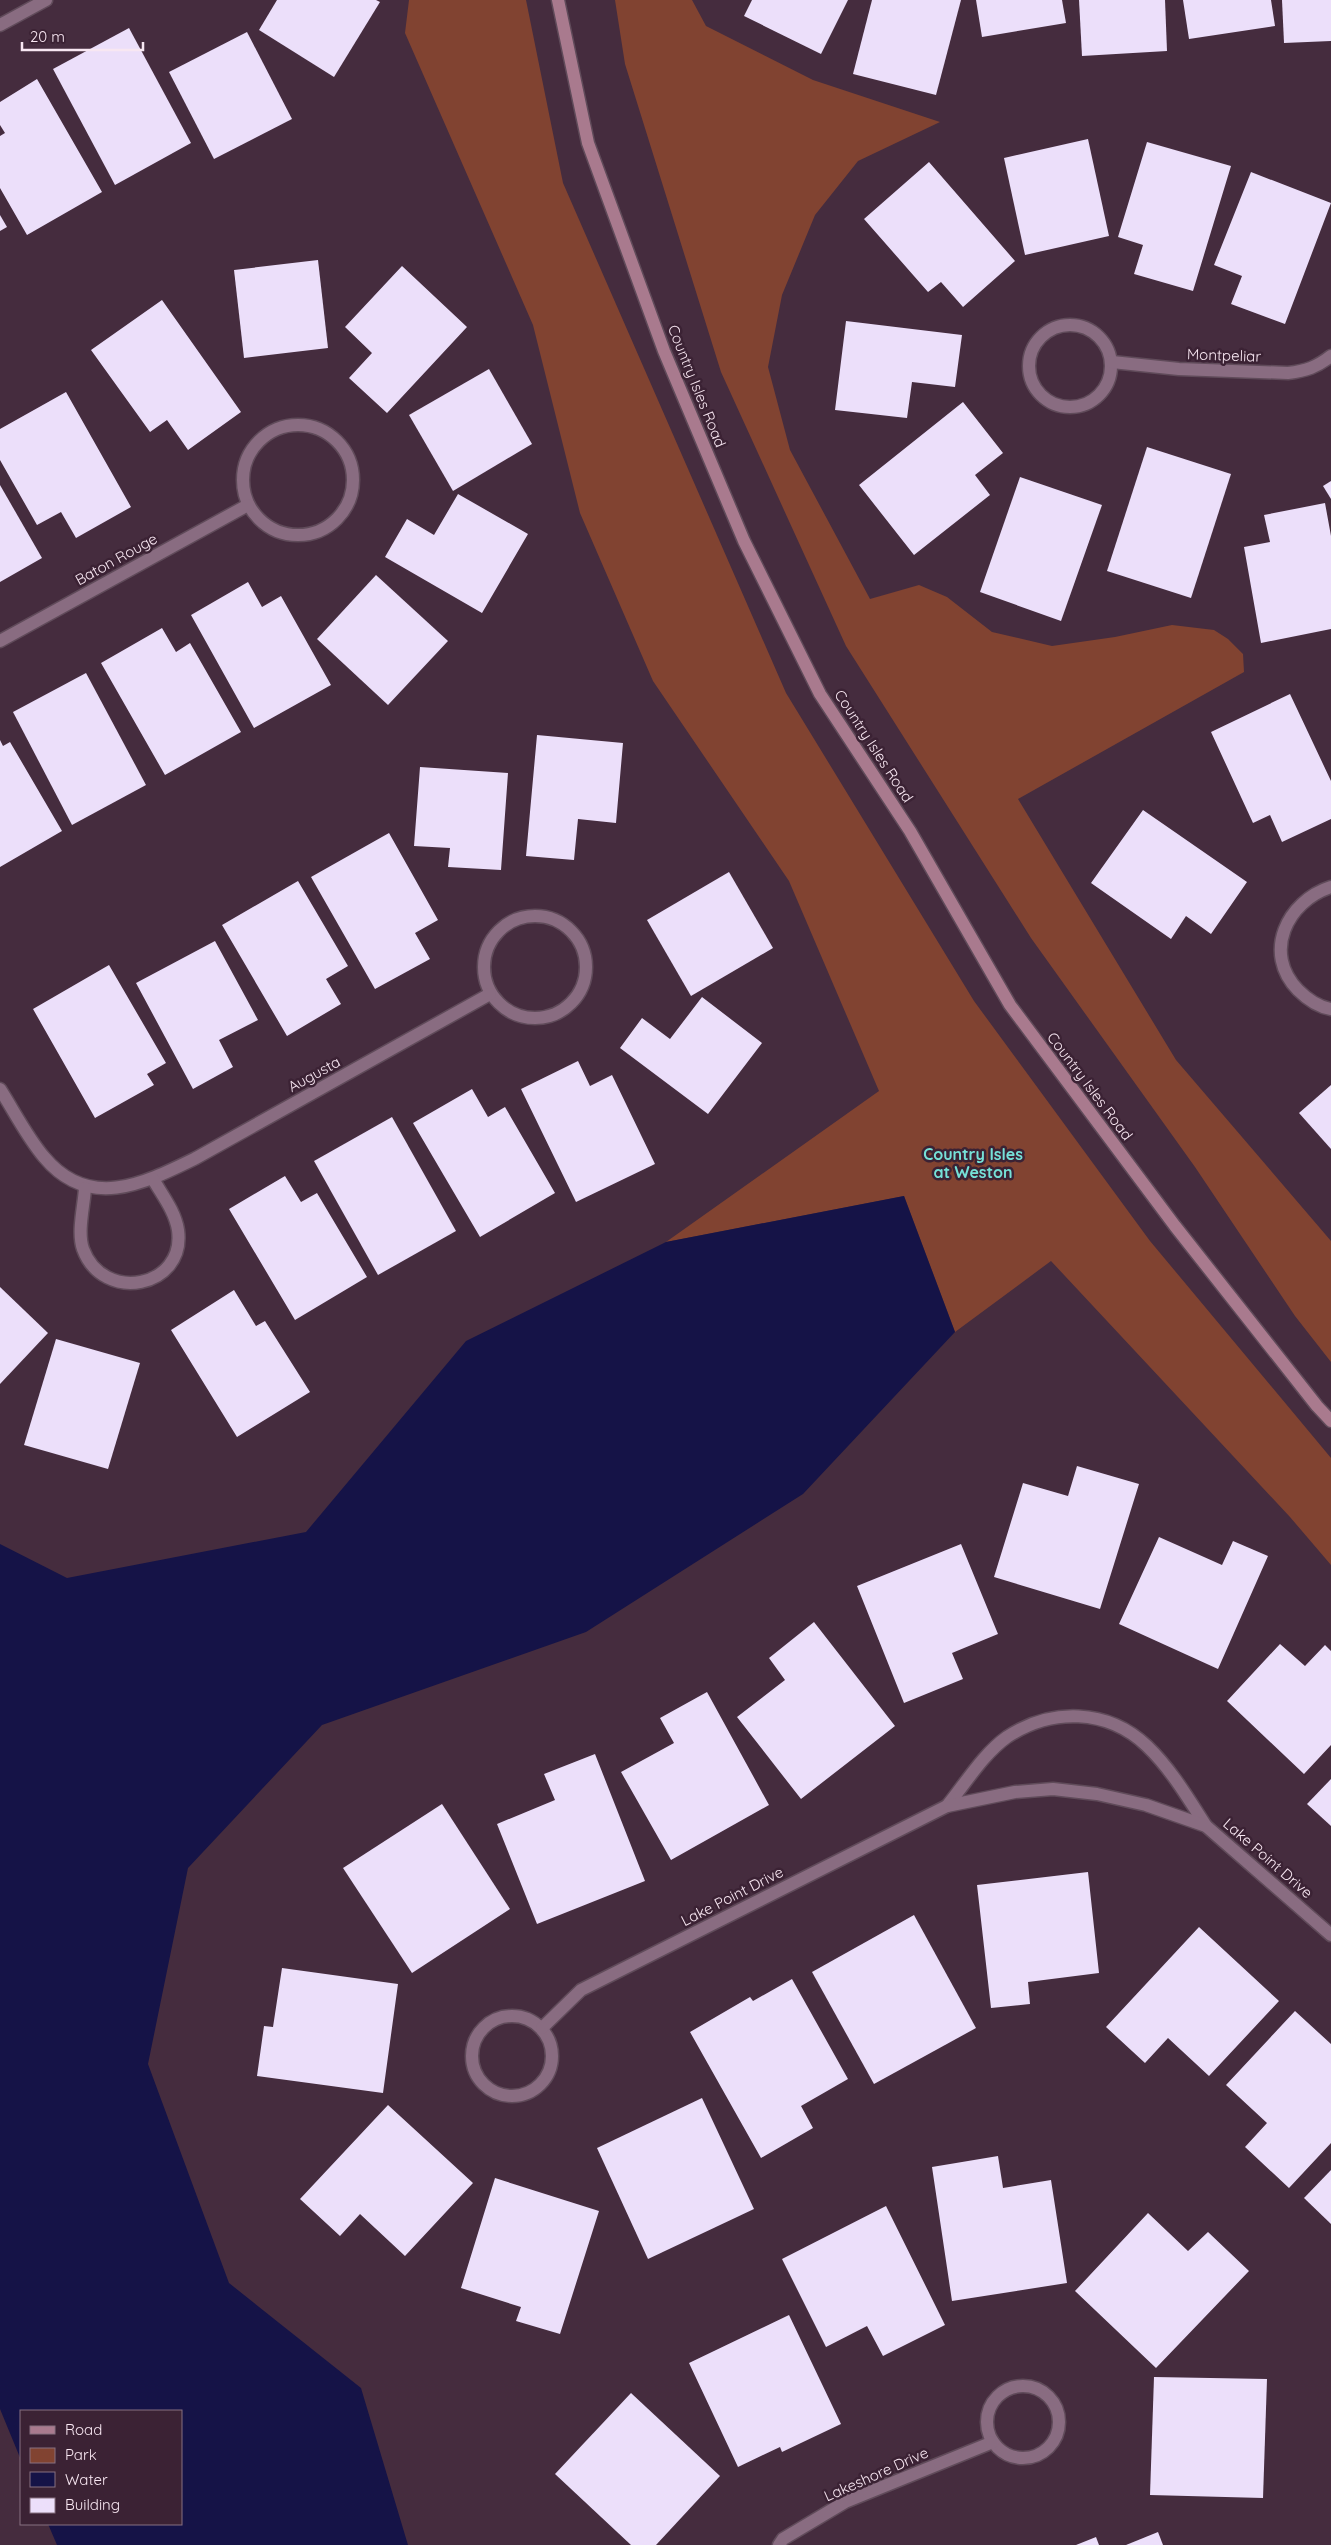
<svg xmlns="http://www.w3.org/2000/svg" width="1331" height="2545" viewBox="0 0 1331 2545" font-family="Quicksand,sans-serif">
<rect width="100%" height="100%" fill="#452c3e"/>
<g fill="#814331">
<path d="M409,0h117l37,183 223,510 188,308 176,240 181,217v107l-41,-48 -239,-256 -96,71 -51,-136 -238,46 213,-151 -90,-210 -136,-200 -73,-168 -47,-188 -128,-292z"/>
<path d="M615,0h77l14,26 107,54 127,42 -82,39 -43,54 -33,80 -14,72 22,83 80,149 49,-14 28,12 45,35 60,14 63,-9 57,-12 42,5 14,9 15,15 1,18 -226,127 158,261 155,181v121l-36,-46 -100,-149 -164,-229 -185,-292 -125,-274 -96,-308z"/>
</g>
<path fill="#151347" d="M904,1196l51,136 -152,162 -217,138 -264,93 -134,143 -40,196 81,219 132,105 47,157h-351l-9,-21h133v-113h-160v49l-21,-51v-865l67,34 239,-46 160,-191 200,-99z"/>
<g fill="#ecdffa">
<path d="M277,0h99l4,2 -46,75 -75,-47z"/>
<path d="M752,0h96l-27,54 -77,-38z"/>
<path d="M872,0h89l-25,95 -83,-21z"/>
<path d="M976,0h86l4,23 -84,14z"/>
<path d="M1079,0h86l2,51 -85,5z"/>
<path d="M1183,0h88l4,26 -86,13z"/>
<path d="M1282,0h49v41l-47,2z"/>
<path d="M129,28l62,115 -76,42 -62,-116z"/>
<path d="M247,32l45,87 -78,40 -45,-87z"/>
<path d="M37,79l65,113 -75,43 -27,-47v-52l5,-3 -5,-8v-23z"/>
<path d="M1088,139l21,97 -84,19 -21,-97z"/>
<path d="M1147,142l84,24 -38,125 -59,-17 9,-29 -25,-8z"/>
<path d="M929,162l86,99 -52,46 -22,-25 -13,10 -64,-73z"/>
<path d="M1251,172l80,31 -46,121 -54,-20 11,-28 -28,-11z"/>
<path d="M0,215l7,12 -7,4z"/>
<path d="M318,260l10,88 -84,10 -10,-88z"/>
<path d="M402,266l65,61 -80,86 -38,-35 23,-25 -27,-26z"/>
<path d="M162,300l79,112 -53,38 -21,-30 -17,12 -59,-82z"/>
<path d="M846,321l116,14 -7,52 -43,-5 -5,36 -72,-8z"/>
<path d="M489,369l43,75 -79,47 -44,-76z"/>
<path d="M66,392l65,115 -55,31 -15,-26 -24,13 -37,-65v-31z"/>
<path d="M963,402l40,51 -28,22 15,20 -76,60 -55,-70z"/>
<path d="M1147,447l84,27 -40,124 -84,-27z"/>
<path d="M1020,477l82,28 -41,116 -81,-29z"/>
<path d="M1331,481v18l-8,-13z"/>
<path d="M0,485l42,73 -42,24z"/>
<path d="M458,494l70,40 -46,79 -97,-56 22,-38 27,16z"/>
<path d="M1325,503l6,33v93l-70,14 -17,-96 26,-5 -6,-27z"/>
<path d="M376,575l72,66 -60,64 -71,-66z"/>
<path d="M248,582l14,25 19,-11 50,89 -77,43 -63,-113z"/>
<path d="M162,628l14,24 14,-9 51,89 -76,43 -64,-112z"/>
<path d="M86,673l60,112 -74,40 -59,-113z"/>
<path d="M1290,694l41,87v38l-49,23 -12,-27 -17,8 -42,-91z"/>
<path d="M537,735l86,8 -7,80 -38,-4 -4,41 -48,-4z"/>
<path d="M0,740l3,6 7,-4 52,89 -62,36z"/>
<path d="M420,767l88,6 -7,97 -53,-3 2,-19 -36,-2z"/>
<path d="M1143,810l104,72 -36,52 -25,-18 -15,23 -80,-56z"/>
<path d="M389,833l49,87 -23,13 15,26 -55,30 -64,-112z"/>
<path d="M729,872l44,76 -82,48 -44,-76z"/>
<path d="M298,881l50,85 -22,13 15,25 -54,32 -65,-111z"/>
<path d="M215,941l43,79 -39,20 14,27 -40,22 -57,-106z"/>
<path d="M109,965l57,98 -19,11 7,11 -59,33 -62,-109z"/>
<path d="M702,997l60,46 -54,71 -88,-66 22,-30 28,21z"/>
<path d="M578,1061l12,25 22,-11 43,89 -79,38 -55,-113z"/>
<path d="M1331,1085v64l-32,-36z"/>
<path d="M472,1089l16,28 17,-10 50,86 -75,44 -67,-114z"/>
<path d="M392,1117l64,114 -78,44 -64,-114z"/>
<path d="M285,1176l16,26 16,-9 50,84 -72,43 -66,-111z"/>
<path d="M0,1287l48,46 -48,51z"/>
<path d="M234,1290l22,36 9,-5 45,71 -73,45 -66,-107z"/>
<path d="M56,1339l84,24 -32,106 -84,-24z"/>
<path d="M1077,1466l62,18 -39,125 -106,-32 29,-94 45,13z"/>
<path d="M1159,1537l63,28 11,-24 35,15 -50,113 -99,-45z"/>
<path d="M961,1544l37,90 -46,19 11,26 -59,24 -47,-117z"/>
<path d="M814,1622l81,104 -94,73 -64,-82 48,-37 -16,-22z"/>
<path d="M1280,1644l25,22 20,-21 6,6v94l-27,29 -77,-73z"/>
<path d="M707,1692l62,113 -98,55 -50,-88 53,-29 -14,-25z"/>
<path d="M595,1754l50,127 -108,43 -40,-100 58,-24 -11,-26z"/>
<path d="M1331,1779v47l-24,-22z"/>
<path d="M442,1804l68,105 -98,64 -69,-105z"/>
<path d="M1088,1872l11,101 -71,9 2,22 -39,4 -14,-123z"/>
<path d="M914,1915l62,113 -102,56 -62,-112z"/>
<path d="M1199,1927l80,74 -70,75 -41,-38 -23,25 -39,-36z"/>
<path d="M282,1968l116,16 -15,109 -126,-17 7,-50 9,1z"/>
<path d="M792,1979l56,100 -47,27 12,22 -52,30 -71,-126 60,-35 3,4z"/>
<path d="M1295,2011l36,33v99l-42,45 -44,-41 22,-24 -41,-38z"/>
<path d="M702,2098l52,111 -106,50 -51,-111z"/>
<path d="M388,2105l85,78 -68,73 -45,-42 -20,22 -40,-37z"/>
<path d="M998,2156l5,32 48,-8 16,103 -115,18 -20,-134z"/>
<path d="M1331,2170v54l-27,-26z"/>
<path d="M495,2178l104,33 -39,123 -44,-13 5,-14 -60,-19z"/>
<path d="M886,2206l59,119 -62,31 -16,-30 -41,21 -44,-88z"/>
<path d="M1148,2213l40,38 20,-19 41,39 -93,97 -81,-77z"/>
<path d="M789,2315l52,109 -59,28 -2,-5 -42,20 -49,-104z"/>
<path d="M1154,2377l113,2 -4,119 -113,-3z"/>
<path d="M631,2393l89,83 -64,69h-25l-76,-71z"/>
<path d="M1158,2532l5,13h-37z"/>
<path d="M1096,2537l3,8h-23z"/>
</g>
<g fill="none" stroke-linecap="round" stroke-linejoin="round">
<g stroke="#604b5a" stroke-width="15">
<g id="street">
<path d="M0,25l46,-25"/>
<circle cx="1070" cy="366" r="41"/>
<path d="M1112,362l67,7 109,4c18,-2 29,-6 43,-17"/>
<circle cx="298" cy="480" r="55"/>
<path d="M0,641l248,-136"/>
<path d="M1331,887c-44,14 -69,66 -33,103 9,9 20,17 33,19"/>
<circle cx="535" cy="967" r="51"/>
<path d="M0,1089c14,22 27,48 44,68 45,54 99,27 152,1l294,-164"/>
<path d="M85,1188c-1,18 -8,44 -2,61 20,55 103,39 95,-19 -3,-19 -16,-35 -25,-51"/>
<path d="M947,1806c18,-22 36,-52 60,-69 44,-29 100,-29 140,9 24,23 41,52 59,80"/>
<circle cx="512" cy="2056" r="40"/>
<path d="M542,2028l39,-38 366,-184 68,-14 38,-3 44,5 49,11 60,21 125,109"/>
<circle cx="1023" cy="2422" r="36"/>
<path d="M779,2545l4,-6 62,-37 148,-60"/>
</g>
</g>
<g stroke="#604b5a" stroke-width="15">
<path id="secondary" d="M558,0l30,143 76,208 80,190 76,153 90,137 100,174 165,221 142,180 14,15"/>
</g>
<use href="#street" stroke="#896c81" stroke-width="12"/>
<use href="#secondary" stroke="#a97a8e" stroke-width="12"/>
</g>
<g text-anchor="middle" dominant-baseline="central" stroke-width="5" stroke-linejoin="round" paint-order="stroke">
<g font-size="15" fill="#f8e7f2" stroke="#3b2234">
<text transform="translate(1224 355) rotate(2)">Montpeliar</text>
<text transform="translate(697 386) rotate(68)">Country Isles Road</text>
<text transform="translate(116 559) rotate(-29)">Baton Rouge</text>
<text transform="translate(874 746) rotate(57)">Country Isles Road</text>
<text transform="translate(314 1074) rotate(-29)">Augusta</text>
<text transform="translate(1090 1086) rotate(53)">Country Isles Road</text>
<text transform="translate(1268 1858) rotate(41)">Lake Point Drive</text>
<text transform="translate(732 1896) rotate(-27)">Lake Point Drive</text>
<text transform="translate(876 2474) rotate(-24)">Lakeshore Drive</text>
</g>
<g font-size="16" font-weight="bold" fill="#76e1d8" stroke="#3b2234">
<text x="973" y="1154">Country Isles<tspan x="973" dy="18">at Weston</tspan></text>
</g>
</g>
<rect x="20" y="2410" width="162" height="115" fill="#3b2234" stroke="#877180"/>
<rect x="30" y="2426" width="25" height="8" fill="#a97a8e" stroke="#877180"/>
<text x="65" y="2435" font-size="15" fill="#f8e7f2">Road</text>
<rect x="30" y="2448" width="25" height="15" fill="#814331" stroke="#877180"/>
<text x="65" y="2460" font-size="15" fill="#f8e7f2">Park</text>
<rect x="30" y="2472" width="25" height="15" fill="#151347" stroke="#877180"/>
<text x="65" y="2485" font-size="15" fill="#f8e7f2">Water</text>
<rect x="30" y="2498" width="25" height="15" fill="#ecdffa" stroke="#877180"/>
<text x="65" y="2510" font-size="15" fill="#f8e7f2">Building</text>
<path d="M22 42v8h121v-8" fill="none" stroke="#f8e7f2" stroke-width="2.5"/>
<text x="30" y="42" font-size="15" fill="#f8e7f2" stroke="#3b2234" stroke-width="4" paint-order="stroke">20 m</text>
</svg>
